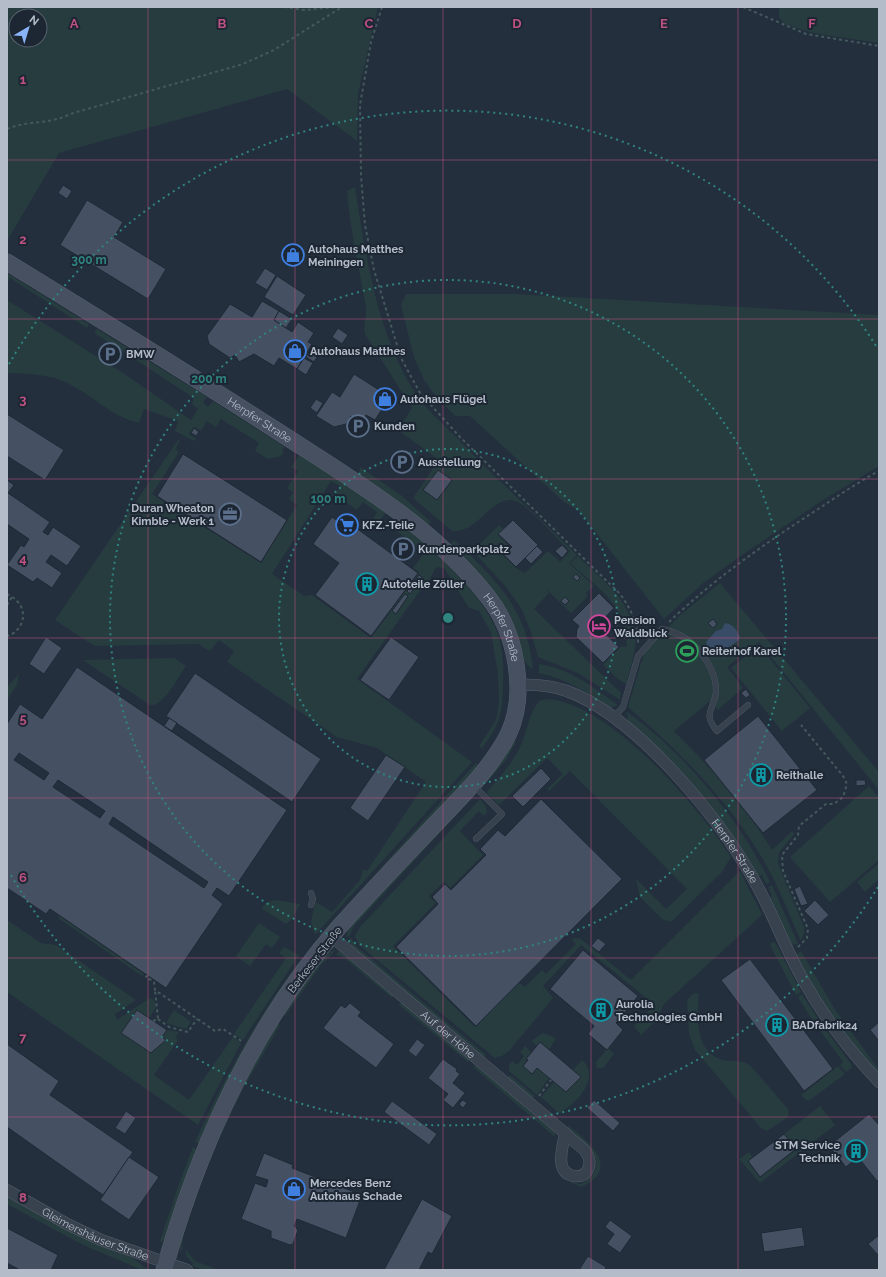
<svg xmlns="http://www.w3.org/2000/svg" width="886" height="1277" viewBox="0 0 886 1277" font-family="Raleway,sans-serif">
<rect width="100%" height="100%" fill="#242f3e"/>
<g fill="#263c3f" fill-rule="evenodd">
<path d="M7,7h371l-20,87 -1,47 -70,-52 -228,64 -52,88zM16,16h24v24h-24z"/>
<path d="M779,7h100v36l-66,-10 -29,-9 -5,-7z"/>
<path d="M355,187c11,70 22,149 63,210 11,15 27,29 40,42 38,40 80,77 119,116l-8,8 25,23 -8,7 2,3 -17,17 -26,-25 4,5 -15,16 87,84 -1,7 -42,-27 -40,-16 -7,-25 -9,-22 -15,-22 -34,-37 26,-26 4,4 -5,6 13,13 -8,7 13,13 9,5 23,-22 12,11 10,-11c-12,-11 -39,-42 -52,-49 -24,-12 -39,32 -66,29l-39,-33 26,-38 -41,-30 14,-22 -47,-74c-2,-9 2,-18 1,-27 -7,-39 -16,-77 -19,-116z"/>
<path d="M7,273l2,1 80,50 -2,4 -77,-50 -3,4z"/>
<path d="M406,294h109l364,21v151l-56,34 -88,60 -33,24 -38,35 -85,-108 -15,-9 -94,-86h-15l-20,-21 -11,-15 -10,-23 -13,-52z"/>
<path d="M7,300l119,75 65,45 7,-11 -6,-5 2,-6 -100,-65 3,-4 110,68 -4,6 5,4 5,-6 72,46 -3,3 2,2 -3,4 -13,3 -13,-8 4,-8 -38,-24 -5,8 -9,-6 -6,10 -7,-4 -5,7 7,5 -2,2 -19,-10 3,-10 -34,-12 -5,14c-28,-7 -42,-24 -66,-37 -20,-12 -43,-12 -66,-13z"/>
<path d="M178,440l2,1 -5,8 4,3 -27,42 109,69 36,-58 -8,-6 4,-7 -6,-4 11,-17 -7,-4 8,-12 54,34 33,23 -5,7 -8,1 4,-8 -14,-10 -6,8 -22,-15 5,-9 -9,-5 -59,93 32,22 8,-1 59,43 48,-66 -6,-4 11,-15 -31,-25 9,-3c31,24 87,75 97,112 4,15 5,31 4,46 0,29 -3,42 -21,65l-3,-2 17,-26 3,-17 -1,-29 -7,-42 -12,-21 -10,-3 -25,-40 -5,-1 -4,2 -8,16 -8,7 -62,87 115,83 -157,173 -4,-13 4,-18 1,-2 16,10 28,-32 3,-11 4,2 59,-89 -49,-34 -40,-11 -110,-75 7,-11 -15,-11 -9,11 -12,-7 -100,2 -5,-1 -38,-25z"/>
<path d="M360,467l42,29 29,26 -5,4 -67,-50z"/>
<path d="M454,540c42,39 73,69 79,129 -14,-6 -15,-36 -21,-49 -12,-24 -45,-54 -64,-74z"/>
<path d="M578,556c22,22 54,45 57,79 2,16 -5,33 -9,49l-8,-5 -15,-14 17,-18 7,-1c-1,-43 -28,-56 -57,-83z"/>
<path d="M720,583l159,189v18l-120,-148 -32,25 16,21 -25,22 -8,-9 -36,30c35,35 72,76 98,119l20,-19 2,3 -15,19 -1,10 26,64v6l-3,8c-13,-29 -24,-59 -40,-85 -35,-58 -83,-106 -133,-149l16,-54 35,-37z"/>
<path d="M759,645l51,63 -28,23 -51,-63z"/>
<path d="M174,658l12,8c-8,11 -22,41 -36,39l-67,-45z"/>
<path d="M539,664c30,4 55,24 79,41l-9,4c-21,-17 -43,-30 -70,-36z"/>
<path d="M19,674l-2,11 -10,15v-13z"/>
<path d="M547,699c63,4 151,107 184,158l-9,15 -51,50 -9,-3 -22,-22 -4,-18 30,30 21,-20 -117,-118 -21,20 -2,-2 16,-15 -16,-16 -48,47 -13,-12c13,-15 26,-29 35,-48 6,-13 7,-29 16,-41 2,-4 6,-4 10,-5z"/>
<path d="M627,712c58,41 112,107 143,170l-4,2 -4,-9 -4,2 -41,-62 -89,-93z"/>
<path d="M512,740l4,2 -10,18 -24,28 -1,-6z"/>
<path d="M476,763l4,3 -157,172 -4,-2z"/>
<path d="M869,786l10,12v62l-49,42 -40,-45z"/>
<path d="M473,797l-119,129 -4,9 -4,3 2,-10 119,-130z"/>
<path d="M480,799l5,6 2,7 -3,4 -5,-5 -19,20 23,24 -33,33 -6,-6 -15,14 7,7 -43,43 82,81 43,-45 7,5 17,-17 4,4 30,-30 -4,-4 3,-2 6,1 50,41 109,-109 22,44 -98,89 -9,18 -14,13 -7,-9 21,-21 -74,-60 -38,41 10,12 -44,53 -7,5 -7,2 -131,-109 -6,-6 -3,-7 5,-9z"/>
<path d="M879,863v16l-14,13 -8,-10z"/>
<path d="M772,885l26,59 -8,1 -21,-46 3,-3 -4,-9z"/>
<path d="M277,900l23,4 -8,15 -6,5 -25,-16 7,-6z"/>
<path d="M60,916l84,58 -2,2 -84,-58z"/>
<path d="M7,920l34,23 15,2 80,55 -21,14 2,6 33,-22 4,2 2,7 -7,11 2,35 15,-13 -4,-3 5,-7 12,2 -4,5 3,3 -24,35 35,25 44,-63 8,6 -43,82 -191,-133z"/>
<path d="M259,923l21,14 -8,11 -6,-4 -16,22 -14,-10z"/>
<path d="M351,938l6,9 129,108 -2,3 -131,-110 -5,-8z"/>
<path d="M772,942h3l26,50 -5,3 -25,-48 -1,-3z"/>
<path d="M284,947l15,8 -56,85 -9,-6 52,-76 -7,-5z"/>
<path d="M336,950l-15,15 -36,51 -4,-3c10,-13 41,-61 55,-63z"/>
<path d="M339,951l55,44 -2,3 -49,-41 -7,-2z"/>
<path d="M801,951l33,57 45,62v5c-34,-36 -59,-77 -84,-119z"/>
<path d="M299,962l-2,10 -97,172 -5,-2c29,-63 62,-125 104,-180z"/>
<path d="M694,993l5,1c-2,22 -4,55 20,65 10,4 18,-1 31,6l38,44 1,6 -1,2 -21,14 -5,-2 -67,-79 -6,-16 -2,-34z"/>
<path d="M802,994l16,25 -4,4 -16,-26z"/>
<path d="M402,1001l68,58 -2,3 -69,-57z"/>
<path d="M174,1010l17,12 -5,7 -20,-6z"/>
<path d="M820,1022l31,42 1,4 -6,4 -6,-7 3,-3 -27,-37z"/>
<path d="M276,1023l4,2 -36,62 -23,47 -17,41 -20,58 -3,20 -3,-10 37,-106z"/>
<path d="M543,1033l13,5 -7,12 -9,-8 -3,4 -6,-5z"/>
<path d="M525,1046l6,6 -8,14 9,8 5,-6 12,10 -12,17 -28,-24v-6l3,-4 5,4 7,-9 -4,-4z"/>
<path d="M608,1048l6,6 -11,14h-6l-1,-6z"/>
<path d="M582,1060c20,17 -6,45 -23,53l-18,-16 13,-15 12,10 9,-11 1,2 5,-6 -8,-7z"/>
<path d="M476,1064l78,65 1,8 -82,-70z"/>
<path d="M838,1066l7,8 -35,26h-4l-5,-5z"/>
<path d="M510,1075l25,21 -2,3 -26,-21z"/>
<path d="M820,1106l15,19 -75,58 -21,-24 10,-7 4,6 -5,4 12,15 36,-27 -12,-16z"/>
<path d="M568,1125c20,16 55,44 13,62l-12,-5 12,2c34,-20 4,-41 -14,-56z"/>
<path d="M193,1147l5,3 -31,85 -5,7 -2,-1 20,-60z"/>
<path d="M7,1197l78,42 48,19 15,12h-6l-59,-25 -76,-41z"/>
<path d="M185,1249l10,12 24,9h-15l-12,-4 1,-3 -6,-6z"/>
</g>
<path fill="#394c67" d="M725,623c8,1 13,8 15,15 -5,7 -13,8 -19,16 -9,0 -13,-3 -15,-12l10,-11 6,-2z"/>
<g fill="#455162" stroke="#1f2835" fill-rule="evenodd">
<path d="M63,185l9,6 -5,8 -9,-6z"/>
<path d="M87,200l36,22 -9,15 52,32 -18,30 -88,-54z"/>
<path d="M265,268l11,7 -9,15 -12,-7z"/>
<path d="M277,276l29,19 -13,20 -29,-18z"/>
<path d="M262,301l17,10 -5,9 18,12 6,-10 16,11 -6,9 4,2 -15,25 -18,-11 -5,8 -20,-12 -15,8 -4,-7 -5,3 -21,-14 -2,-8 23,-32 22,13z"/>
<path d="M279,311l13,8 -6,9 -12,-8z"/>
<path d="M338,328l10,7 -6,9 -10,-7z"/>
<path d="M313,346l8,5 -7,11 -8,-5z"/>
<path d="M304,358l9,5 -7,12 -9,-6z"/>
<path d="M354,374l36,23 -15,23 -9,-5 -5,8 -10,-7 -5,8 -12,3 -18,-11 16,-24 8,5z"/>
<path d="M316,399l7,4 -6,10 -7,-5z"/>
<path d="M7,414l57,36 -19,30 -38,-24z"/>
<path d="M194,428l5,4 -3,4 -5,-3z"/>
<path d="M183,454l104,66 -26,42 -104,-66z"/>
<path d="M438,470l14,10 -15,20 -14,-10z"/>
<path d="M7,480l7,5 -6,8 42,29 -7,10 5,3 5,-8 28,19 -14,20 -16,-11 -5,7 16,11 -10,15 -15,-10 -4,4 -26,-17 14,-20 3,2 5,-8 -22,-15z"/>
<path d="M332,517l17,12 3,-4 66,48 -47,63 -56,-41 24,-32 -26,-19z"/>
<path d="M513,520l25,25 -22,22 -12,-12 8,-8 -14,-13z"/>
<path d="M562,545l6,6 -6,7 -7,-7z"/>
<path d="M537,546l6,6 -12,12 -6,-6z"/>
<path d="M576,574l4,4 -3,3 -4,-4z"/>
<path d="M419,575l3,2 -12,17 -3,-3z"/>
<path d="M599,593l15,15 -17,18 22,21 -16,16 -27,-26 1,-8 2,-3 -7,-6z"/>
<path d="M405,594l3,2 -12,18 -4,-3z"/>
<path d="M565,597l4,4 -4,4 -4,-4z"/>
<path d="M713,619l4,5 -4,4 -5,-5z"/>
<path d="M601,621l8,8 -4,5 -8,-8z"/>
<path d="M46,637l16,11 -18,26 -15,-10z"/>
<path d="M391,637l28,20 -30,43 -29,-20z"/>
<path d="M77,667l210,143 -58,86 -12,-8 -5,7 11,9 -57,84 -116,-79 -4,5 -39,-26v-164l13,-20 22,15zM19,753l30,20 -5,7 -30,-20zM58,780l47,31 -5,7 -47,-31zM113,817l95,65 -4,6 -95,-64z"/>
<path d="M195,673l126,86 -29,43 -126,-86z"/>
<path d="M746,689l4,6 -4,3 -5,-5z"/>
<path d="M758,716l59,74 -54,43 -59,-73z"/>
<path d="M169,718l8,5 -5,8 -8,-5z"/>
<path d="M386,755l19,12 -37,54 -18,-13z"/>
<path d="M541,768l10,11 -28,28 -11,-11z"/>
<path d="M856,780h9l1,5 -10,1z"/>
<path d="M541,799l81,80 -146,147 -80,-79 42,-43 -6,-7 13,-13 6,6 35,-35 -6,-6 18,-19 7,6z"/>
<path d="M800,886l8,18 -7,2 -7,-17z"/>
<path d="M815,900l14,15 -11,10 -14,-14z"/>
<path d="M598,938l8,6 -7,8 -8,-6z"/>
<path d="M583,950l55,46 -22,27 7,7 -16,20 -19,-16 6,-8 -44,-37z"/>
<path d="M750,959l83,110 -29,22 -83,-111z"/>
<path d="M350,1003l11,9 -3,4 36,28 -18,24 -53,-40 18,-23 4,3z"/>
<path d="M137,1010l30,20 -5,7 4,3 -15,13 -30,-20z"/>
<path d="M879,1022v19l-9,-11z"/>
<path d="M417,1039l8,6 -9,12 -8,-6z"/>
<path d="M540,1042l41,35 -15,15 -29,-24 -5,6 -9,-8 5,-6 -2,-1z"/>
<path d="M7,1044l52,37 -9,14 83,57 -30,43 -96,-68z"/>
<path d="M443,1059l14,10 -1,2 4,3 -7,9 12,10 -12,15 -10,-8 5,-6 -20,-16z"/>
<path d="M463,1100l4,3 -4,5 -4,-4z"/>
<path d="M594,1100l26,23 -7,8 -26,-23z"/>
<path d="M392,1101l45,33 -8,11 -45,-33z"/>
<path d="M126,1111l10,7 -11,16 -10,-6z"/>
<path d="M869,1114l10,11v55l-2,1 -19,-24 -12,10 -17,-21z"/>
<path d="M784,1134l12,15 -36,28 -12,-16z"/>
<path d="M264,1153l29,12 -1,3 70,27 -16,43 -49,-19 -3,7 4,4 -5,14 -3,1 -19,-7v-7l-30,-12 14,-36 11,4 2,-7 -13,-4z"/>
<path d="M129,1157l30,20 -30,43 -29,-20z"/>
<path d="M422,1199l30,17 -20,38 -4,-2 -9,18h-35z"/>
<path d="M610,1220l22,16 -12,17 -13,-9 7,-10 -9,-7z"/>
<path d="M802,1227l3,19 -41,6 -3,-19z"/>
<path d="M7,1228l51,27 -7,15h-31l-13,-7z"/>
<path d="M879,1235v21l-11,-12z"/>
<path d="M588,1256l18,11 -1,3h-26z"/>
</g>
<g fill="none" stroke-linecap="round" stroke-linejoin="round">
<g stroke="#565f6c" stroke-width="6">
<g id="service">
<path d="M614,717l9,-10 15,-51 24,-27c8,2 16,4 23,9 16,11 32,33 31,54 -2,18 -14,21 1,39l31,-26"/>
<path d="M474,786l28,28 -26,25"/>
<path d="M311,893l2,6 -2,6"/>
</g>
</g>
<g stroke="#565f6c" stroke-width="12">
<g id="minor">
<path id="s1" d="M517,685c17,-1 33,0 50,6 68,25 148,122 184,184 21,34 33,73 54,108 20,36 46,69 74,99"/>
<path id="s2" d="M331,936l201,169c12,10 25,21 37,32 5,5 12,9 16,14 5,6 6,14 2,20 -3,5 -8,6 -14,5 -19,-4 -10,-29 -8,-43"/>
<path id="s3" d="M7,1190l62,35 32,15 86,30"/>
</g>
</g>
<g stroke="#565f6c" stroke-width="17">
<g id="secondary">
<path id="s4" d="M7,262c88,54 177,109 264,165 77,50 160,97 217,170 28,35 40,97 20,138 -16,31 -41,56 -65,81 -35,37 -70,73 -104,111 -86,98 -140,219 -175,343"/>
</g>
</g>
<g stroke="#44595c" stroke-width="2" stroke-dasharray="3 3" stroke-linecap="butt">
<path d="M284,7l20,3 33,-3"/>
<path d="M382,7l-11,35 -11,63 1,71 4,49 9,45 27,88 19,35 40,44 160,157c11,15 18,29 18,49"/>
<path d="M743,7l63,27 73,12"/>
<path d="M7,129c20,-9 43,-4 63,-15l173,-50 31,-14 68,-43"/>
<path d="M7,594c3,2 8,4 10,7 12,12 5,31 -10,35"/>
<path d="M7,605l5,-8"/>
<path d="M669,622c43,-41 91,-75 140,-107 23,-15 46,-31 70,-44"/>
<path d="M798,947l9,-9 1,-9 -25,-58 -1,-16 16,-20 1,-9 27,-22h8l9,-7 4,-13 -4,-8 -42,-51"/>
<path d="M148,975l-2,2 8,5 1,8 60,41 8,-2 20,13"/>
<path d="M158,1019l11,8 19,5 9,-13"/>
<path d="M153,1021l5,-2 -3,-29"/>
<path d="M812,1026l6,-4"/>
<path d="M539,1096l12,-16"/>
</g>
<use href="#service" stroke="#38414e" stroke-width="5.5"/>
<use href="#minor" stroke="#38414e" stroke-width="11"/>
<use href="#secondary" stroke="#465061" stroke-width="16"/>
</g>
<path fill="none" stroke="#bd5182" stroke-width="1" stroke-opacity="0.55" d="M148,7v1263M295,7v1263M443,7v1263M591,7v1263M738,7v1263M7,160h872M7,319h872M7,479h872M7,638h872M7,798h872M7,958h872M7,1117h872"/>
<g fill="none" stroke="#308480" stroke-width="2" stroke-dasharray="2 4">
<circle cx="448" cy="618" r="169"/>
<circle cx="448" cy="618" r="338"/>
<path d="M878 887A507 507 0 0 1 9 872M9 364A507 507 0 0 1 878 349"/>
</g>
<defs>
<g id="shop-ring" transform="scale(1.15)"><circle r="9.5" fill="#1d2633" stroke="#3f7fe0" stroke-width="1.5"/><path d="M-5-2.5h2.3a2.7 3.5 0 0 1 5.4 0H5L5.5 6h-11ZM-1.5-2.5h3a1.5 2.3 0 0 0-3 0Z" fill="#3f7fe0"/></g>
<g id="parking-ring" transform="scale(1.15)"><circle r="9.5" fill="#1d2633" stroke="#5c6f8a" stroke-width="1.5"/><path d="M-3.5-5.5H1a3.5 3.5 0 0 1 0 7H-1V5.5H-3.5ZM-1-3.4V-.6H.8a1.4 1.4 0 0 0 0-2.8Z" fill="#5c6f8a"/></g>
<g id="office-ring" transform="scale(1.15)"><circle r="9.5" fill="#1d2633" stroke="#5c6f8a" stroke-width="1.5"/><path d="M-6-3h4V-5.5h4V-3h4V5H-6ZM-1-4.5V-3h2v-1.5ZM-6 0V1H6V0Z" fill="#5c6f8a"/></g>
<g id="supermarket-ring" transform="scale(1.15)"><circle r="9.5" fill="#1d2633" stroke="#3f7fe0" stroke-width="1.5"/><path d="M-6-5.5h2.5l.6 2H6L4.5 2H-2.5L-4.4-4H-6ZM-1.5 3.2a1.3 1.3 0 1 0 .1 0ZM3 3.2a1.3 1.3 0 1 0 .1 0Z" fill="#3f7fe0"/></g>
<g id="building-ring" transform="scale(1.15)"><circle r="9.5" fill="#1d2633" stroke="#0f9aa8" stroke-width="1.5"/><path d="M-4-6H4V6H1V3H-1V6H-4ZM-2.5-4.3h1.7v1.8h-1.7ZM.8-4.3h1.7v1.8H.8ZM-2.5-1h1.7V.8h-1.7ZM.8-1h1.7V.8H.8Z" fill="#0f9aa8"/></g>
<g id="hotel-ring" transform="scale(1.15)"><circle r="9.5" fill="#1d2633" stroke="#d1479c" stroke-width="1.5"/><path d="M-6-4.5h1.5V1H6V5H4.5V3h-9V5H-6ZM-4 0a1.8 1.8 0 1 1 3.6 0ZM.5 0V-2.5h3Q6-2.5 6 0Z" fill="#d1479c"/></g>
<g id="stadium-ring" transform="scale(1.15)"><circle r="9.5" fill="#1d2633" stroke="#2e9e5b" stroke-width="1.5"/><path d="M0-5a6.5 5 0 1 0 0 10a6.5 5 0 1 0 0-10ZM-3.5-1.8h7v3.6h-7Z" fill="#2e9e5b"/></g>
</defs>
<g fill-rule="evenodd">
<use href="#shop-ring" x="293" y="255"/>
<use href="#shop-ring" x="295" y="351"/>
<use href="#parking-ring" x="110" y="354"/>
<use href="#shop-ring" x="385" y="399"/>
<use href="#parking-ring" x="358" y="426"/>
<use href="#parking-ring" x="402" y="462"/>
<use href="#office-ring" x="230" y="514"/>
<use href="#supermarket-ring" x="347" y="525"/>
<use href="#parking-ring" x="403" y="549"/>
<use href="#building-ring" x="367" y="584"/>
<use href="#hotel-ring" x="599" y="626"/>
<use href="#stadium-ring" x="687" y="651"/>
<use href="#building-ring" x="761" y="775"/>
<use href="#building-ring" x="601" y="1010"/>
<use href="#building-ring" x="777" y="1025"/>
<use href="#building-ring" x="856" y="1151"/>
<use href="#shop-ring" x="294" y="1189"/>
</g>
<g text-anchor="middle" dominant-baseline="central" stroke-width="4" stroke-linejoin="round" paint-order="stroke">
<g font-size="11" font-weight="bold" fill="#b4bcc9" stroke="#1d2633" text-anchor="start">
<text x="308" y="249">Autohaus Matthes<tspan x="308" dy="13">Meiningen</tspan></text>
<text x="310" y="351">Autohaus Matthes</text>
<text x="126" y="354">BMW</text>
<text x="400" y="399">Autohaus Flügel</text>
<text x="374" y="426">Kunden</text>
<text x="418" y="462">Ausstellung</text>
<text x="214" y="508" text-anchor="end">Duran Wheaton<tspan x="214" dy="13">Kimble - Werk 1</tspan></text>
<text x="362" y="525">KFZ.-Teile</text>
<text x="418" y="549">Kundenparkplatz</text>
<text x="382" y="584">Autoteile Zöller</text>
<text x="614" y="620">Pension<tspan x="614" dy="13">Waldblick</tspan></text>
<text x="702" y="651">Reiterhof Karel</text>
<text x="776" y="775">Reithalle</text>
<text x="616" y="1004">Aurolia<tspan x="616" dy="13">Technologies GmbH</tspan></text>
<text x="792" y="1025">BADfabrik24</text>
<text x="840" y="1145" text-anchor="end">STM Service<tspan x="840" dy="13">Technik</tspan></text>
<text x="310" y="1183">Mercedes Benz<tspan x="310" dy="13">Autohaus Schade</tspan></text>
</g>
<g font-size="11" fill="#b4bcc9" stroke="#1d2633">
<text stroke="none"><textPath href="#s4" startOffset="298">Herpfer Straße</textPath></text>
<text stroke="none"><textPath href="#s4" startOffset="622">Herpfer Straße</textPath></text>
<text stroke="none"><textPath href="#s1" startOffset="286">Herpfer Straße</textPath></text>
<text transform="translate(315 960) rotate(-52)">Berkeser Straße</text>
<text stroke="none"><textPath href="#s2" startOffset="153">Auf der Höhe</textPath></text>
<text stroke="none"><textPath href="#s3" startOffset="99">Gleimershäuser Straße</textPath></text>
</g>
</g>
<g font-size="13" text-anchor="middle" font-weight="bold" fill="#bd5182" stroke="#1d2633" stroke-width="4" stroke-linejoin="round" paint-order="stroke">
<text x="74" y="28">A</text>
<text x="222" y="28">B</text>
<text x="369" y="28">C</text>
<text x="517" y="28">D</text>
<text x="664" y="28">E</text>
<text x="812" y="28">F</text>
<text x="23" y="84">1</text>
<text x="23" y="244">2</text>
<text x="23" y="404">3</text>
<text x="23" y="563">4</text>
<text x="23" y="723">5</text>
<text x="23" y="882">6</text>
<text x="23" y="1042">7</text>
<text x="23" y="1202">8</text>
</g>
<circle cx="448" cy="618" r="6" fill="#308480" stroke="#1d2633" stroke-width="2"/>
<g font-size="12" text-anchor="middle" font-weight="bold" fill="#308480" stroke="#1d2633" stroke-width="4" stroke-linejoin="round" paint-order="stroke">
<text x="89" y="264">300 m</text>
<text x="209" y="383">200 m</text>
<text x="328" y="503">100 m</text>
</g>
<rect width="886" height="1277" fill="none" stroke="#b4bcc9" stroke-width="16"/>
<g transform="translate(28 28) rotate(38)"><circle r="19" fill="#1d2633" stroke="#59626f"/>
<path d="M0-3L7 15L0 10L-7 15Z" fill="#8ab4f8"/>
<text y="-6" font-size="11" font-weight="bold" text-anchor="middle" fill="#b4bcc9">N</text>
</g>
</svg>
